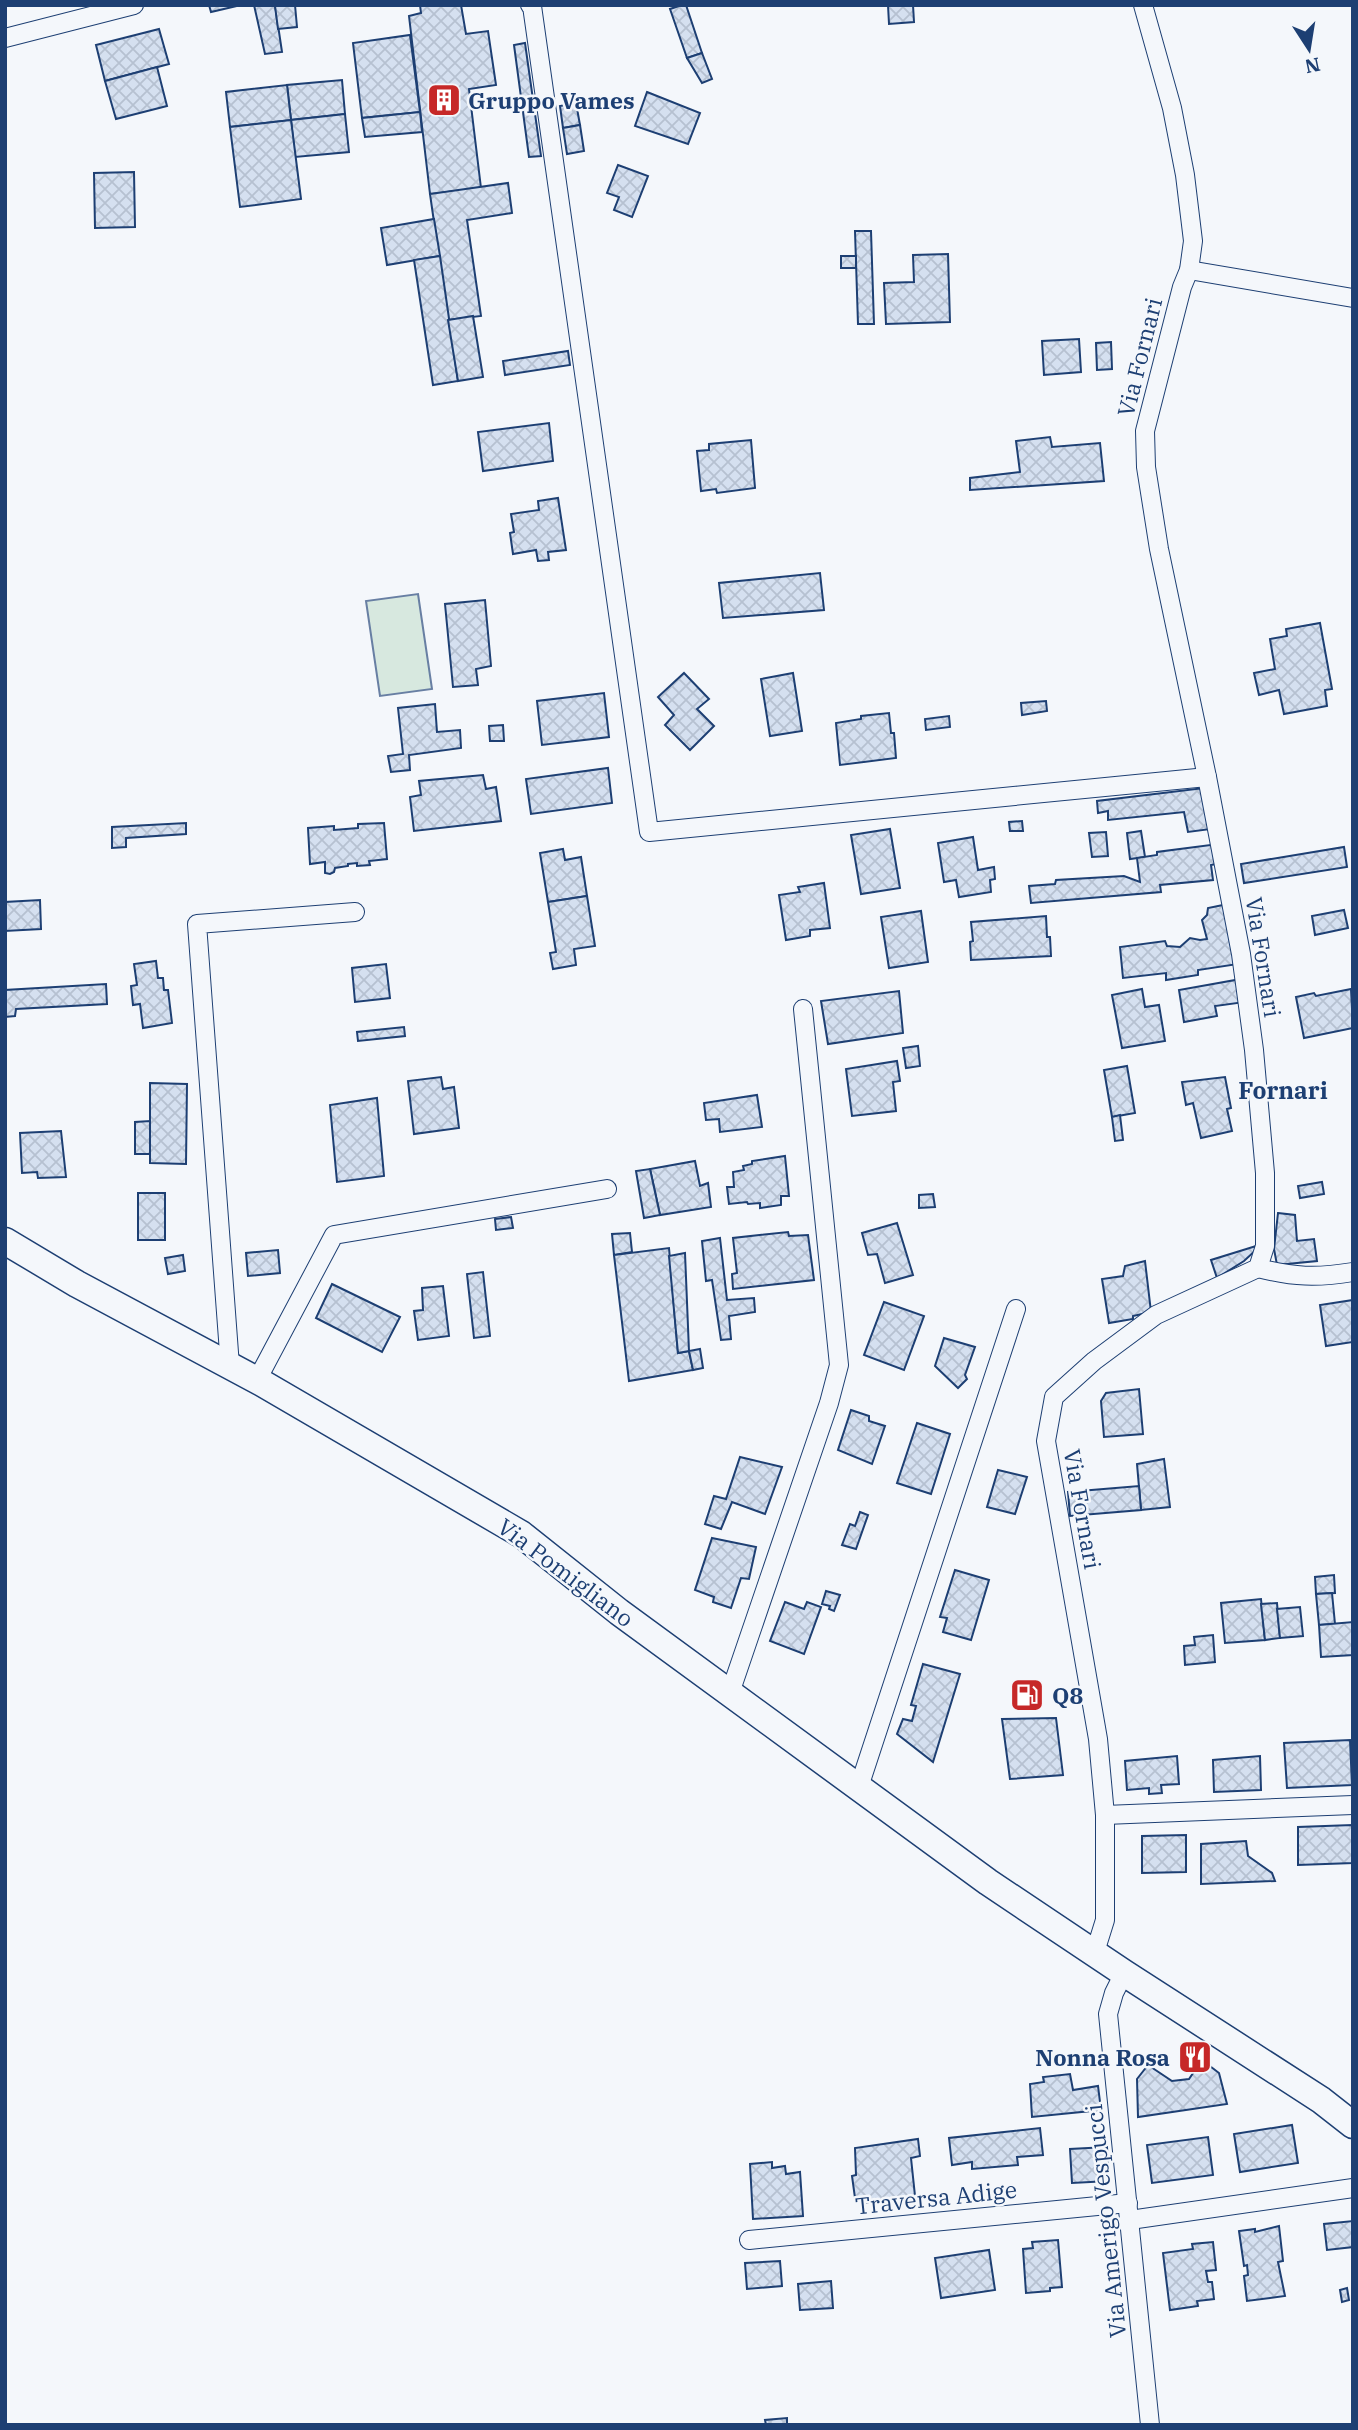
<svg xmlns="http://www.w3.org/2000/svg" width="1358" height="2430" viewBox="0 0 1358 2430" font-family="'IBM Plex Serif',serif">
<defs>
<pattern id="building-cross-hatch" width="8" height="8" patternUnits="userSpaceOnUse" patternTransform="scale(1.75)"><rect width="8" height="8" fill="#d5e0f0"/><path d="M0 0l8 8M0 8l8-8" fill="none" stroke="#b6c1d1"/></pattern>
</defs>
<rect width="100%" height="100%" fill="#f4f7fb"/>
<path fill="#d7e8df" stroke="#687fa3" stroke-width="2" d="M418,594l14,95 -52,7 -14,-95z"/>
<g fill="url(#building-cross-hatch)" stroke="#1d3f73" stroke-width="2">
<path d="M209,5h32l-30,7z"/>
<path d="M254,5h21l7,47 -17,2z"/>
<path d="M295,5l2,22 -19,2 -3,-23z"/>
<path d="M420,5h41l5,29 22,-3 8,54 -27,4 12,99 -51,6 -21,-178 12,-3z"/>
<path d="M682,5h4l16,48 -15,5 -17,-49z"/>
<path d="M888,5h25l1,17 -25,2z"/>
<path d="M159,29l10,35 -64,17 -9,-36z"/>
<path d="M410,35l10,77 -58,6 -9,-75z"/>
<path d="M525,43l16,113 -12,1 -15,-112z"/>
<path d="M702,53l10,26 -10,4 -15,-25z"/>
<path d="M157,67l10,39 -51,13 -11,-38z"/>
<path d="M342,80l3,34 -54,6 -4,-35z"/>
<path d="M287,85l4,35 -61,7 -4,-35z"/>
<path d="M647,92l53,21 -12,31 -53,-18z"/>
<path d="M576,103l4,22 -17,3 -3,-22z"/>
<path d="M420,112l2,20 -57,5 -3,-19z"/>
<path d="M345,114l4,38 -54,5 -4,-37z"/>
<path d="M291,120l10,79 -61,8 -10,-80z"/>
<path d="M580,125l4,26 -17,3 -4,-26z"/>
<path d="M618,165l30,11 -16,41 -18,-7 5,-13 -12,-4z"/>
<path d="M134,172l1,55 -40,1 -1,-55z"/>
<path d="M508,183l4,30 -45,7 14,96 -33,4 -18,-126z"/>
<path d="M434,219l6,37 -53,9 -6,-37z"/>
<path d="M855,231h16l3,93h-16z"/>
<path d="M948,254l2,68 -64,2 -2,-41 30,-1 -1,-27z"/>
<path d="M440,256l18,125 -25,4 -19,-125z"/>
<rect x="841" y="256" width="15" height="12"/>
<path d="M473,316l10,61 -25,4 -10,-61z"/>
<path d="M1079,339l2,33 -37,3 -2,-34z"/>
<path d="M1111,342l1,27 -15,1 -1,-27z"/>
<path d="M568,351l2,14 -65,10 -2,-14z"/>
<path d="M549,423l4,38 -70,10 -5,-39z"/>
<path d="M1050,437l2,10 48,-4 4,38 -134,9v-12l50,-6 -4,-31z"/>
<path d="M751,440l4,48 -38,5 -1,-4 -15,2 -4,-40 12,-1v-6z"/>
<path d="M558,498l8,52 -18,2 1,8 -11,1 -2,-11 -23,4 -3,-21 4,-1 -3,-18 28,-4 -1,-9z"/>
<path d="M820,573l4,37 -101,8 -4,-35z"/>
<path d="M485,600l6,66 -15,3 2,16 -25,2 -8,-83z"/>
<path d="M1320,623l12,66 -7,1 2,16 -43,8 -5,-24 -20,5 -5,-22 21,-4 -5,-30 17,-3 -1,-7z"/>
<path d="M684,673l25,26 -12,10 17,17 -24,24 -25,-25 9,-10 -16,-18z"/>
<path d="M793,673l9,58 -32,5 -9,-57z"/>
<path d="M604,693l5,44 -67,8 -5,-44z"/>
<path d="M1046,701l1,10 -25,4 -1,-12z"/>
<path d="M435,704l2,28 23,-2 1,18 -52,7 1,15 -19,2 -3,-16 15,-2 -5,-46z"/>
<path d="M889,713l2,20h3l2,25 -56,7 -4,-42 25,-4v-3z"/>
<path d="M949,716l1,11 -24,3 -1,-11z"/>
<path d="M503,725l1,16h-14l-1,-15z"/>
<path d="M608,768l4,35 -81,11 -5,-35z"/>
<path d="M483,775l3,14 10,-2 5,34 -87,10 -4,-34 11,-2 -2,-14z"/>
<path d="M1204,788l7,41 -23,3 -4,-20 -76,8v-9l-10,2 -1,-12z"/>
<path d="M1022,821l1,10h-13l-1,-9z"/>
<path d="M186,823v11l-60,4v9l-14,1v-21z"/>
<path d="M384,823l3,36 -18,2 1,4 -13,1v-3l-9,1v2l-13,2 -1,4 -4,2 -5,-1v-11l-15,2 -2,-36 26,-2v4l24,-2v-4z"/>
<path d="M890,829l10,59 -39,6 -10,-59z"/>
<path d="M1141,831l4,26 -15,2 -3,-26z"/>
<path d="M1106,832l2,24 -16,1 -3,-24z"/>
<path d="M973,837l5,33 16,-3 1,12 -5,1 1,12 -32,5 -3,-17 -12,2 -6,-39z"/>
<path d="M1218,844l3,19 -10,2 2,15 -53,5 1,7 -130,11 -2,-17 26,-2 1,-4 68,-4 16,6 -3,-24 20,-3v-3z"/>
<path d="M1344,847l3,20 -103,16 -3,-19z"/>
<path d="M563,849l2,11 16,-3 6,39 -39,6 -8,-49z"/>
<path d="M824,883l6,45 -20,2v6l-24,4 -7,-45 21,-3 -2,-5z"/>
<path d="M587,896l8,50 -21,3 2,16 -23,4 -3,-16 6,-1 -8,-50z"/>
<path d="M40,900l1,29 -36,2v-29z"/>
<path d="M1228,904l10,60 -40,6v5l-32,5v-7l-43,5 -3,-31 45,-6 2,5 13,1 10,-9 10,2 7,-1 -5,-19 5,-5 1,-7z"/>
<path d="M1344,910l4,18 -33,7 -3,-19z"/>
<path d="M921,911l7,51 -39,6 -8,-51z"/>
<path d="M1046,916l1,21h3l1,19 -80,4 -1,-18 3,-1 -2,-19z"/>
<path d="M156,961l2,17h5l1,12h4l4,33 -29,5 -3,-24 -7,1 -2,-19 6,-1 -3,-21z"/>
<path d="M386,964l4,34 -35,4 -3,-34z"/>
<path d="M1241,979l4,23 -30,4 2,10 -33,6 -5,-32z"/>
<path d="M106,984l1,20 -91,5 -1,7 -10,1v-27z"/>
<path d="M1142,989l3,18 14,-2 6,36 -43,7 -10,-53z"/>
<path d="M1351,989l2,39 -49,10 -8,-41 18,-4 2,3z"/>
<path d="M899,991l4,42 -75,11 -7,-43z"/>
<path d="M404,1027l1,9 -47,5 -1,-9z"/>
<path d="M918,1046l2,20 -14,2 -3,-20z"/>
<path d="M897,1061l3,20 -7,1 3,29 -44,5 -6,-47z"/>
<path d="M1127,1066l8,47 -23,4 -8,-47z"/>
<path d="M441,1077l2,12 11,-2 5,41 -45,6 -6,-53z"/>
<path d="M1225,1077l6,31 -4,1 5,22 -31,7 -8,-35 -7,2 -4,-23z"/>
<path d="M150,1083l37,1 -1,80 -36,-1z"/>
<path d="M757,1095l5,32 -42,5 -1,-13 -13,1 -2,-17z"/>
<path d="M377,1098l7,78 -47,6 -7,-77z"/>
<path d="M1120,1115l3,25 -8,1 -3,-24z"/>
<path d="M150,1121v33h-15v-32z"/>
<path d="M61,1131l5,46 -28,1 -1,-6 -15,1 -2,-40z"/>
<path d="M785,1156l4,40h-8v9l-21,3v-5l-12,1 -1,-2 -18,2 -2,-17h7l-1,-15 11,-2 -1,-4 9,-2v-3z"/>
<path d="M695,1161l5,25 8,-3 3,24 -51,8 -10,-46z"/>
<path d="M650,1169l10,46 -16,3 -8,-47z"/>
<path d="M1322,1182l2,12 -24,4 -2,-12z"/>
<rect x="138" y="1193" width="27" height="47"/>
<path d="M933,1194l2,13 -16,1v-13z"/>
<path d="M1278,1213l17,2 2,26 17,-2 3,22 -40,4 -3,-16z"/>
<path d="M511,1217l2,11 -17,2 -1,-11z"/>
<path d="M897,1223l16,52 -28,8 -8,-29 -9,1 -6,-22z"/>
<path d="M788,1232l1,4 19,-1 6,45 -81,9 -1,-15 5,-1 -4,-35z"/>
<path d="M630,1233l2,19 -18,3 -2,-21z"/>
<path d="M720,1238l7,62 27,-2 1,14 -26,4 2,23 -10,1 -9,-60 -6,1 -4,-40z"/>
<path d="M1256,1246l1,3 -13,12 -27,17 -6,-18z"/>
<path d="M669,1248l9,105 11,-2 4,19 -64,11 -15,-126z"/>
<path d="M278,1250l2,23 -32,3 -2,-23z"/>
<path d="M685,1253l4,98 -11,2 -9,-97z"/>
<path d="M183,1255l2,16 -17,3 -3,-16z"/>
<path d="M1145,1261l6,51 -18,4v3l-24,4 -7,-44 21,-3 2,-10z"/>
<path d="M483,1272l7,64 -16,2 -7,-64z"/>
<path d="M332,1284l68,33 -18,35 -66,-34z"/>
<path d="M443,1286l6,50 -31,4 -4,-29 9,-1 -1,-22z"/>
<path d="M1353,1300v42l-27,4 -6,-41z"/>
<path d="M884,1302l40,14 -20,54 -40,-15z"/>
<path d="M944,1338l31,9 -10,28 2,4 -9,9 -23,-22z"/>
<path d="M700,1349l3,19 -10,2 -4,-19z"/>
<path d="M1139,1389l4,45 -39,3 -3,-36 5,-8z"/>
<path d="M851,1410l18,6v5l16,5 -13,38 -34,-14z"/>
<path d="M917,1423l33,11 -19,60 -34,-11z"/>
<path d="M740,1457l42,10 -17,47 -33,-12 -11,27 -16,-5 9,-28 12,3z"/>
<path d="M1164,1459l6,48 -29,3 -4,-46z"/>
<path d="M998,1470l29,7 -12,37 -28,-7z"/>
<path d="M1139,1486l2,24 -71,6 -2,-24z"/>
<path d="M860,1512l8,3 -12,34 -14,-4 8,-21 5,2z"/>
<path d="M712,1538l44,9 -7,32 -8,-1 -10,30 -18,-6 1,-5 -19,-7z"/>
<path d="M955,1570l34,10 -18,60 -28,-8 4,-14 -7,-1z"/>
<path d="M1334,1575l1,18 -19,1 -1,-17z"/>
<path d="M826,1591l14,4 -6,16 -5,-2 1,-3 -8,-2z"/>
<path d="M1332,1593l3,31 -16,1 -3,-31z"/>
<path d="M1261,1599l4,41 -40,3 -4,-40z"/>
<path d="M785,1602l19,7 3,-7 14,5 -17,47 -34,-13z"/>
<path d="M1277,1603l3,35 -15,2 -4,-36z"/>
<path d="M1300,1607l3,29 -23,2 -3,-29z"/>
<path d="M1353,1622v33l-32,2 -2,-32z"/>
<path d="M1213,1635l2,27 -30,3 -1,-19 11,-1 -1,-8z"/>
<path d="M923,1664l37,10 -27,88 -36,-28 6,-15 9,2 4,-15 -5,-1z"/>
<path d="M1056,1718l7,57 -53,4 -8,-60z"/>
<path d="M1350,1740l2,45 -65,3 -3,-45z"/>
<path d="M1177,1756l2,28 -18,1 1,8 -13,1v-6l-22,2 -2,-29z"/>
<path d="M1260,1756l1,34 -47,2 -1,-32z"/>
<path d="M1352,1825l1,38 -55,2v-38z"/>
<path d="M1186,1835v37l-44,1v-37z"/>
<path d="M1246,1841l2,15 24,17 3,8 -74,3v-40z"/>
<path d="M1202,2060l17,13 8,31 -89,13 -1,-38 11,-14 24,16 17,-2z"/>
<path d="M1070,2074l3,16 25,-4 3,24 -69,7 -2,-33 14,-2 -1,-5z"/>
<path d="M1292,2125l6,38 -58,9 -6,-38z"/>
<path d="M1040,2128l3,27 -26,2 1,8 -46,4v-7l-20,3 -3,-27z"/>
<path d="M1208,2137l5,38 -61,8 -5,-38z"/>
<path d="M918,2139l2,17 -9,2 4,38 -51,7 -1,-5h-8l-3,-22 4,-1 -1,-27z"/>
<path d="M1107,2147l2,34 -37,2 -2,-34z"/>
<path d="M772,2162v6l13,-2 1,8 14,-2 3,44 -50,3 -3,-55z"/>
<path d="M1353,2221v26l-26,3 -3,-26z"/>
<path d="M1279,2226l4,35 -5,1 7,34 -38,5 -3,-25 4,-1 -1,-10 -3,1 -5,-35 16,-2v3z"/>
<path d="M1058,2240l4,47 -12,1v3l-24,2 -3,-44 10,-1 -1,-6z"/>
<path d="M1213,2242l3,28 -10,1 2,11h4l2,17 -17,2 1,5 -28,4 -7,-57 30,-4 -1,-5z"/>
<path d="M989,2250l6,40 -54,8 -6,-40z"/>
<path d="M780,2261l2,25 -35,3 -2,-26z"/>
<path d="M831,2281l2,27 -33,2 -2,-26z"/>
<path d="M1347,2288l2,12 -7,2 -2,-12z"/>
<path d="M787,2418v7h-21l-1,-5z"/>
</g>
<g fill="none" stroke-linecap="round" stroke-linejoin="round">
<g stroke="#1d3f73" stroke-width="20">
<g id="street">
<path d="M530,5l2,1 117,826 558,-55"/>
<path d="M5,38l129,-33"/>
<path d="M1189,270l164,28"/>
<path d="M1258,1268c36,9 58,10 95,4"/>
<path d="M230,1366l-33,-442 158,-12"/>
<path d="M257,1380l77,-145 273,-46"/>
<path d="M730,1693l99,-290 10,-38 -36,-356"/>
<path d="M859,1787l157,-478"/>
<path d="M1105,1815l248,-10"/>
<path d="M1095,1952l10,-32v-105l-7,-76 -52,-298 8,-44 40,-36 62,-46 102,-47 7,-22v-73l-11,-123 -13,-96 -34,-177 -48,-228 -13,-82 -1,-36 37,-144 7,-17 4,-29 -8,-66 -13,-67 -29,-103"/>
<path d="M1124,1973l-10,20 -6,21 42,411"/>
<path d="M1130,2220l223,-32"/>
<path d="M749,2240l379,-37"/>
</g>
</g>
<g stroke="#1d3f73" stroke-width="29">
<path id="secondary" d="M5,1241l72,43 185,99 259,151 98,78 369,270 136,91 197,127 32,25"/>
</g>
<use href="#street" stroke="#f4f7fb" stroke-width="18"/>
<use href="#secondary" stroke="#f4f7fb" stroke-width="26"/>
</g>
<defs>
<g id="building-square" transform="scale(1.75)"><rect x="-9" y="-9" width="18" height="18" rx="4" fill="#c62828" stroke="#f4f7fb"/><path d="M-4-6H4V6H1V3H-1V6H-4ZM-2.5-4.3h1.7v1.8h-1.7ZM.8-4.3h1.7v1.8H.8ZM-2.5-1h1.7V.8h-1.7ZM.8-1h1.7V.8H.8Z" fill="#fff"/></g>
<g id="fuel-square" transform="scale(1.75)"><rect x="-9" y="-9" width="18" height="18" rx="4" fill="#c62828" stroke="#f4f7fb"/><path d="M-5.5-6h7V0h2V4h1.3V-2.5L3-4.5l.8-.8L6-3V5H2.5V1h-1V6h-7ZM-4.2-4.7v3.2H.2V-4.7Z" fill="#fff"/></g>
<g id="restaurant-square" transform="scale(1.75)"><rect x="-9" y="-9" width="18" height="18" rx="4" fill="#c62828" stroke="#f4f7fb"/><path d="M-5-6h1v4h1v-4h1v4h1v-4h1v5L-1.5 .5V6h-2V.5L-5-1ZM5-6V6H3V1.5H1.5Q1.5-4 5-6Z" fill="#fff"/></g>
</defs>
<g fill-rule="evenodd">
<use href="#building-square" x="444" y="100"/>
<use href="#fuel-square" x="1027" y="1695"/>
<use href="#restaurant-square" x="1195" y="2057"/>
</g>
<g text-anchor="middle" dominant-baseline="central" stroke-width="5" stroke-linejoin="round" paint-order="stroke">
<g font-size="23" font-weight="bold" fill="#1d3f73" stroke="#f4f7fb" text-anchor="start">
<text x="468" y="100">Gruppo Vames</text>
<text x="1052" y="1695">Q8</text>
<text x="1170" y="2057" text-anchor="end">Nonna Rosa</text>
</g>
<g font-size="23" fill="#1d3f73" stroke="#f4f7fb">
<text transform="translate(1139 357) rotate(-76)">Via Fornari</text>
<text transform="translate(1264 957) rotate(81)">Via Fornari</text>
<text transform="translate(1083 1509) rotate(80)">Via Fornari</text>
<text transform="translate(566 1572) rotate(37)">Via Pomigliano</text>
<text transform="translate(936 2197) rotate(-6)">Traversa Adige</text>
<text transform="translate(1105 2221) rotate(-96)">Via Amerigo Vespucci</text>
</g>
<g font-size="24" font-weight="bold" fill="#1d3f73" stroke="#f4f7fb">
<text x="1283" y="1090">Fornari</text>
</g>
</g>
<rect width="1358" height="2430" fill="none" stroke="#1d3f73" stroke-width="14"/>
<g transform="translate(1309 49) rotate(168)" stroke="#f4f7fb" stroke-width="5" paint-order="stroke">
<path d="M0-5L12 26L0 18L-12 26Z" fill="#1d3f73"/>
<text y="-10" font-size="19" font-weight="bold" text-anchor="middle" fill="#1d3f73">N</text>
</g>
</svg>
